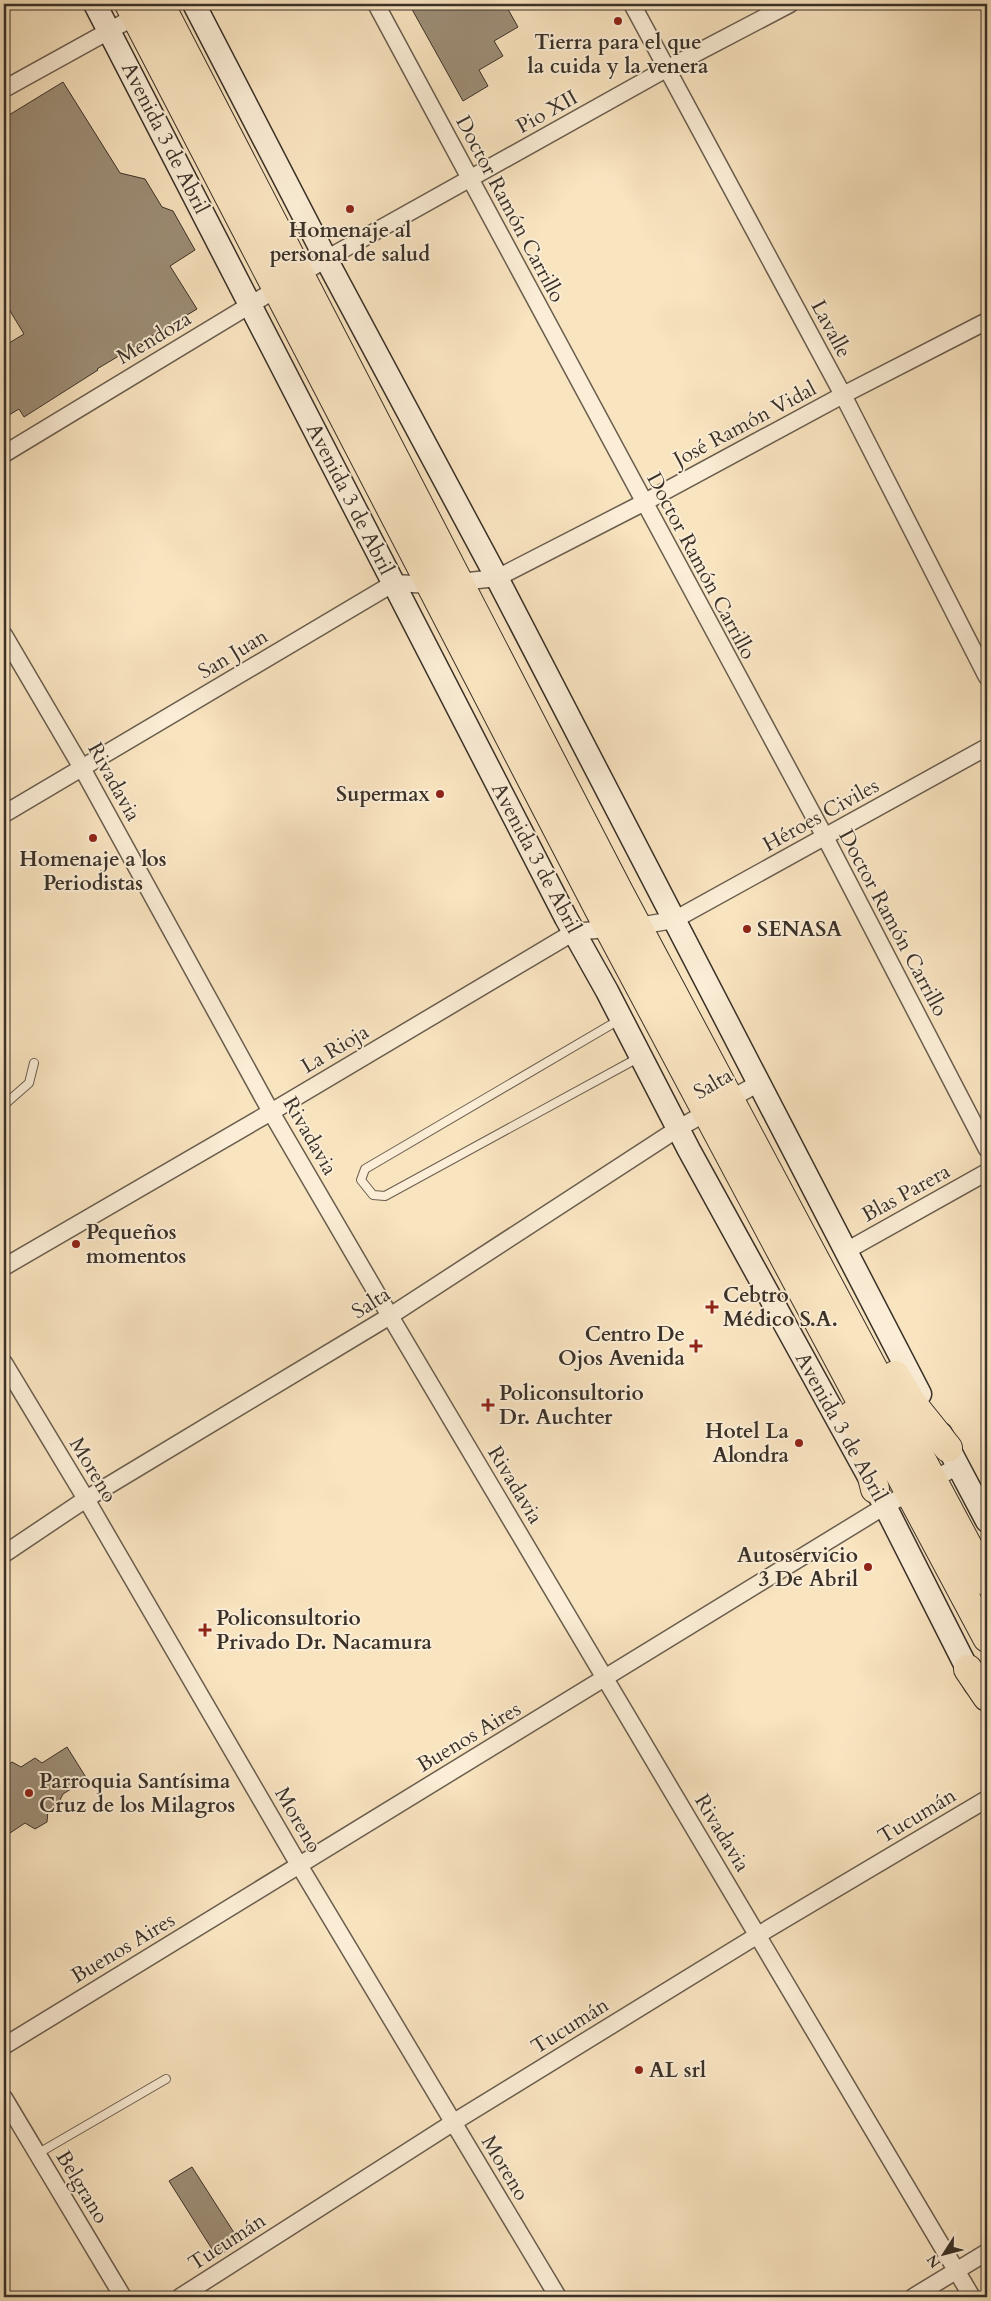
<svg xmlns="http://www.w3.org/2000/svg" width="991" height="2301" viewBox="0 0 991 2301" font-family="Cardo,serif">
<rect width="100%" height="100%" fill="#f9e4c0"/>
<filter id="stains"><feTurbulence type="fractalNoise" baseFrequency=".004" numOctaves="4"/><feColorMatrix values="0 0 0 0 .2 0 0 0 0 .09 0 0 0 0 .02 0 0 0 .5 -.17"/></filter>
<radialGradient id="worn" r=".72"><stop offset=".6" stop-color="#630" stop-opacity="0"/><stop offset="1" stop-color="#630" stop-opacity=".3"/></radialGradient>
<g fill="#9d8e77" stroke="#3a3128">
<path d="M409,4h96l13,23 -24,14 9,15 -24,14 9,16 -25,15z"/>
<path d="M63,82l57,91 25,6 17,28 11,4 22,39 -25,16 27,43 -100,60 1,1 -74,47 -5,-8 -15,9v-72l20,-12 -20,-33v-183z"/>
<path d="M67,1747l20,32 -24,15 -4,8 -11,8 -1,12 -12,7 -10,-6 -21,14v-69l8,-6 9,5 14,-9 7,5z"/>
<path d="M192,2167l48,75 -23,15 -48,-76z"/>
</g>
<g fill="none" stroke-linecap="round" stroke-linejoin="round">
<g stroke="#6a5e4e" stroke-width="10">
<g id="lane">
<path d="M619,1020l-254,149 -4,11 12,15 12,1 253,-138"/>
<path d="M4,1105l25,-22 5,-20"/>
<path d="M37,2154l129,-75"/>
</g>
</g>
<g stroke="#6a5e4e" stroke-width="19">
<g id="street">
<path d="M376,4l449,833 162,312"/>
<path d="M632,4l211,391 144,282"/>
<path d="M4,89l132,-73 11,-12"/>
<path d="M4,454l322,-195 340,-190 124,-65"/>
<path d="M4,635l78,133 189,344 119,204 582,981"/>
<path d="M4,814l390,-231 37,2 66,-7 146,-75 200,-108 144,-74"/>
<path d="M846,1251l141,-79"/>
<path d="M4,1267l267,-155 303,-180 64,-6 36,-6 313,-173"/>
<path d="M4,1363l82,136 213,366 259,432"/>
<path d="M4,1554l82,-55 304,-183 289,-188 80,-45"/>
<path d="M4,2046l881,-540 73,-40"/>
<path d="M4,2098l119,199"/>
<path d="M180,2297l274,-175 304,-187 229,-136"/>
<path d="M913,2297l74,-45"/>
</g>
</g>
<g stroke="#3a3128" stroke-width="25">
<g id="secondary">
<path d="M95,4l471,914 41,73 82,159 196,356 90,178"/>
<path d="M194,4l132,255 171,319 423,816"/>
<path d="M941,1434l46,87"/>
</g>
</g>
<g stroke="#3a3128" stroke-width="30">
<g id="highway">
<path d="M129,4l480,925 378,709"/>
<path d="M160,4l458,886 369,692"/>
<path d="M895,1375l17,28 36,45"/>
<path d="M852,1415l9,19 14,55"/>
<path d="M968,1669l19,28"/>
</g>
</g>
<use href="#lane" stroke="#fbedd6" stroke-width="8"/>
<use href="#street" stroke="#fbedd6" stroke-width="16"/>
<use href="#secondary" stroke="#fbedd6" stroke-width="22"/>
<use href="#highway" stroke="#f9e4c0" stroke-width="28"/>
</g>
<g fill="#8f2418" stroke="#fbedd6" stroke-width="2">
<circle cx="618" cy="21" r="5"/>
<circle cx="350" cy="209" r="5"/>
<circle cx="440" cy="794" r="5"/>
<circle cx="93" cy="838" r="5"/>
<circle cx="747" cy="929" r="5"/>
<circle cx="76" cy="1244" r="5"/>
<path d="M709.5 1299.5h5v5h5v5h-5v5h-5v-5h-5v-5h5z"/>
<path d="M693.5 1338.5h5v5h5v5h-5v5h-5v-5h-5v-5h5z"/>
<path d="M485.5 1397.5h5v5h5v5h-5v5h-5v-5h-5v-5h5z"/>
<circle cx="799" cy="1443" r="5"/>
<circle cx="868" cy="1567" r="5"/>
<path d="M202.5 1622.5h5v5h5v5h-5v5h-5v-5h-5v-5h5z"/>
<circle cx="29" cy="1793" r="5"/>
<circle cx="639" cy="2070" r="5"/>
</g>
<g text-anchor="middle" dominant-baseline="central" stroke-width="4" stroke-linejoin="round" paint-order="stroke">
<g font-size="21" font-weight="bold" fill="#3a3128" stroke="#fbedd6" text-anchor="start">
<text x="618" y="42" text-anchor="middle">Tierra para el que<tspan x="618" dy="24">la cuida y la venera</tspan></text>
<text x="350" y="230" text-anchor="middle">Homenaje al<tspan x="350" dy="24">personal de salud</tspan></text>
<text x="430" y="794" text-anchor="end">Supermax</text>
<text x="93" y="859" text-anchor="middle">Homenaje a los<tspan x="93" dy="24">Periodistas</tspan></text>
<text x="757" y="929">SENASA</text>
<text x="86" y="1232">Pequeños<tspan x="86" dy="24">momentos</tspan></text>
<text x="723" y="1295">Cebtro<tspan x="723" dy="24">Médico S.A.</tspan></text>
<text x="685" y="1334" text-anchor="end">Centro De<tspan x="685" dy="24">Ojos Avenida</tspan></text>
<text x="499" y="1393">Policonsultorio<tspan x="499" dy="24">Dr. Auchter</tspan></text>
<text x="789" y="1431" text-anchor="end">Hotel La<tspan x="789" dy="24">Alondra</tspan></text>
<text x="858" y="1555" text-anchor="end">Autoservicio<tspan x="858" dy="24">3 De Abril</tspan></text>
<text x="216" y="1618">Policonsultorio<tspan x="216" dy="24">Privado Dr. Nacamura</tspan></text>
<text x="39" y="1781">Parroquia Santísima<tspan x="39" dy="24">Cruz de los Milagros</tspan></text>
<text x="649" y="2070">AL srl</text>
</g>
<g font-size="21" fill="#3a3128" stroke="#fbedd6">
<text transform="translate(547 112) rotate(-29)">Pio XII</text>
<text transform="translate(165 138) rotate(63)">Avenida 3 de Abril</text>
<text transform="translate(510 209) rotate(62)">Doctor Ramón Carrillo</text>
<text transform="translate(831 329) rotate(62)">Lavalle</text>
<text transform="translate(154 338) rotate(-31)">Mendoza</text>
<text transform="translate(745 424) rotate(-28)">José Ramón Vidal</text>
<text transform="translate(350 499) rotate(63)">Avenida 3 de Abril</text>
<text transform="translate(701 566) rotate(62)">Doctor Ramón Carrillo</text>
<text transform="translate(233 654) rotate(-31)">San Juan</text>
<text transform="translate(114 782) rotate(61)">Rivadavia</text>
<text transform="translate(821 815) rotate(-29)">Héroes Civiles</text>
<text transform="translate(536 858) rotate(62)">Avenida 3 de Abril</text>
<text transform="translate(893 923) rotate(62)">Doctor Ramón Carrillo</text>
<text transform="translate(335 1049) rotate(-31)">La Rioja</text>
<text transform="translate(713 1084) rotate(-30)">Salta</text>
<text transform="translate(310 1136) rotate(60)">Rivadavia</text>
<text transform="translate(906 1193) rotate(-29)">Blas Parera</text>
<text transform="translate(371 1303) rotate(-32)">Salta</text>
<text transform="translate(841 1427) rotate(61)">Avenida 3 de Abril</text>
<text transform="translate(93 1470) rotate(59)">Moreno</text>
<text transform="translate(515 1485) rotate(59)">Rivadavia</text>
<text transform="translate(469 1737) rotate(-31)">Buenos Aires</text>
<text transform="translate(917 1816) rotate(-31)">Tucumán</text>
<text transform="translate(298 1820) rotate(60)">Moreno</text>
<text transform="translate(722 1833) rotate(59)">Rivadavia</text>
<text transform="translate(123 1948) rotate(-31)">Buenos Aires</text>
<text transform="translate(570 2026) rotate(-32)">Tucumán</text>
<text transform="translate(505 2168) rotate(59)">Moreno</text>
<text transform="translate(82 2187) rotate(59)">Belgrano</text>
<text transform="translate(227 2242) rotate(-33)">Tucumán</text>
</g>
</g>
<rect width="991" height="2301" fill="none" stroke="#f9e4c0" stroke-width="20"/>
<rect x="5" y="5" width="981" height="2291" fill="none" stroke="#3a3128" stroke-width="2.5"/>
<rect x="10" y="10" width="971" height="2281" fill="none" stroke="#3a3128"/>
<g transform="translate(944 2254) rotate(234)" stroke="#fbedd6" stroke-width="4" paint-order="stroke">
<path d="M0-4L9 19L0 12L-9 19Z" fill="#3a3128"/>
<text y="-8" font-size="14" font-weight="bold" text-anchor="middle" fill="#3a3128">N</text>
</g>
<rect width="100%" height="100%" filter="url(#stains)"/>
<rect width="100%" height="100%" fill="url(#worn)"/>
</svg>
